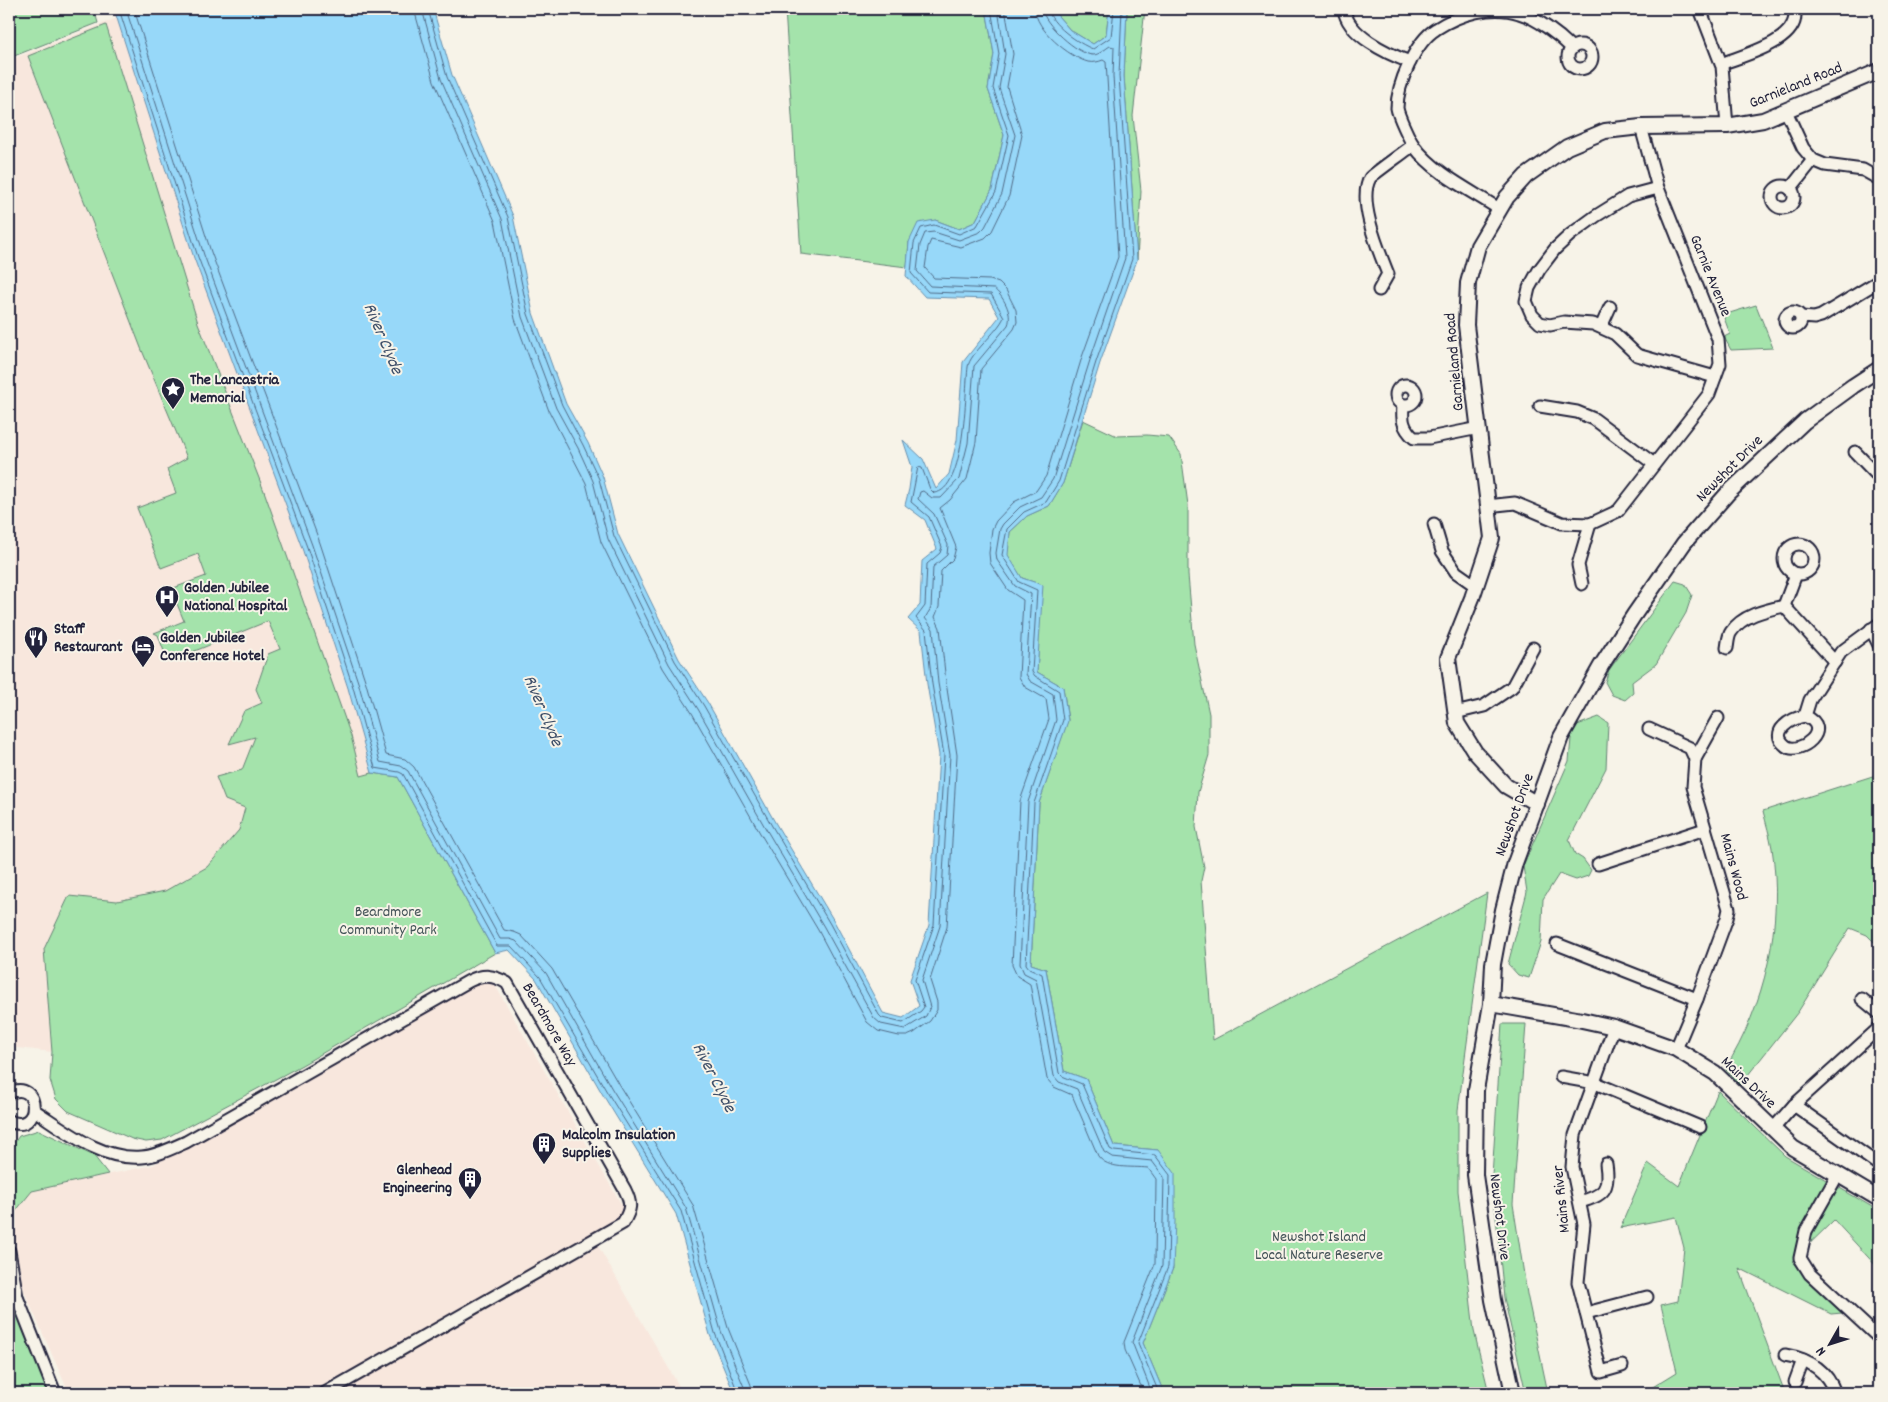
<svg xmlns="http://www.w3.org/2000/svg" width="1888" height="1402" viewBox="0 0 1888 1402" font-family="Dekko,sans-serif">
<rect width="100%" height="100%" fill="#f7f3e8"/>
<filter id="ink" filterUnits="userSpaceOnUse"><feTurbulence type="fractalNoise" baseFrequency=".02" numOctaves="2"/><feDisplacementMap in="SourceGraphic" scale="10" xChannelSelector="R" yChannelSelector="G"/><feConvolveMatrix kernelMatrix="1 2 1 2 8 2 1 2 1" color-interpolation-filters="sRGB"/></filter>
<g filter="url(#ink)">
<g fill="#f8e7dd">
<path d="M117,18l77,240 108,290 46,140 24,85 -22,6 -282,332 -12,-12 -6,-19 2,-28 -43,-5v-987z"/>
<path d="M488,973l136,236 -26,37 85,147h-614l-45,-102 -14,-73 21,-27 122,-26z"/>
</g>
<g fill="#a4e3ab" stroke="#638273">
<path d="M30,9h64l4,14 -89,35v-47z"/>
<path d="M785,9h201l8,45 -6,35 16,46 -12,55 -17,32 -16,7 -24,-9 -26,22 -2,25 -106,-13z"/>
<path d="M1052,9h57l-3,26 -13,9 -23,-14z"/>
<path d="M1127,9h18l-12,107 8,75 -4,69 -13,-184z"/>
<path d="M106,25l92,298 66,168 87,245 10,40 11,-3 26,4 97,176 -193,112 -140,75 -16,2 -14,-3 -64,-28 -12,-12 -6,-19 2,-28 -8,-103 25,-53 48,5 48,-10 42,-24 32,-37 6,-22 -20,-8 -9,-23 26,-7 13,-33 -26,7 15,-33 18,-8 -6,-14 12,-35 12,-5 -12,-28 -100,41 -10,-27 -4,-2 30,-12 -13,-32 35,-13 -8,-22 -37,14 -24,-60 39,-15 -9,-24 20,-11 -46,-110 -113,-292z"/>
<path d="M1756,305l17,43 -42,2 -7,-13 6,-3 -7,-19z"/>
<path d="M1083,420l34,16 30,-1 22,2 12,17 7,51v70l6,69 15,70v41l-11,37 -2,35 8,40 -3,14 12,159 274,-147 -29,217v81l16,140 15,62h-325l-21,-50 30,-75 -15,-118 -44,-4 -28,-67 -22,-8 -18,-102 -15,-5 8,-161 29,-83 -5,-33 -26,-15 5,-87 -20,-7 -15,-23 3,-23 17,-16 22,-10 14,-23z"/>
<path d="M1675,581l10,3 7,11 -6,18 -30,51 -24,18 1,11 -8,7 -13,-5 -7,-13 4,-12z"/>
<path d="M1599,717l9,6 -2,45 -37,72 6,14 8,5 8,11 -3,6 -12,4 -17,-6 -16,25 -2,43 -12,36 -11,-3 -10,-11 19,-72 -4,-26 46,-105 3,-34z"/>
<path d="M1879,774v173l-12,-12 -17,-7 -52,84 -58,73 -15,-16c40,-64 59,-145 47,-221 -2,-12 -6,-25 -9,-37z"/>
<path d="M1502,1024h24l-13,180 14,90 21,99h-22l-22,-95 -12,-122z"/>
<path d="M1718,1091l67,65 94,55v58l-45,-49 -42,41 50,52 -11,1 -92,-46 46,125h-142l34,-21 -16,-67 17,-4 6,-53 -8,-31 -56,11 28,-65 31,23z"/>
<path d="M39,1130l55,26 14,18 -76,17 -22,27 -1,-68 10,-14z"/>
<path d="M9,1284l3,17 39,92h-42z"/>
</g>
<path fill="#97d8f9" stroke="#688fad" d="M114,9h319l19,66 61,141 20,97 33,91 22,39 15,34 15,57 61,125 29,44 68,121 58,97 49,92 20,5 16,-12 -9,-26 19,-55 10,-170 -12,-71 -6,-53 -13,-12 12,-14 2,-44 15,-12 -12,-29 -20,-15 4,-16 3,-22 -9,-27 20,19 13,30 13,-15 8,-34 6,-78 36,-45 -10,-18 -64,-2 -19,-21 3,-34 9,-19 17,-3 24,9 16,-7 17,-32 12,-55 -16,-46 6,-35 -8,-45h66l18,21 23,14 13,-9 3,-26h18l-3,67 13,184 -37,103 -37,120 -14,23 -22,10 -17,16 -2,23 14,23 21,7 -6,87 26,15 5,34 -29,82 -8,161 15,5 18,102 22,8 28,67 44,4 17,23v48l-2,47 -30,75 21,50h-430l-24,-58 -34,-121 -73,-119 -67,-116 -27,-29 -14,3 -97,-176 -26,-4 -24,-85 -46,-140 -108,-290z"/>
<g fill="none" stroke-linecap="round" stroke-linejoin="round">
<g stroke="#516b87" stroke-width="1">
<path d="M119,9l79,248 109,290 46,140 22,81 24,4 4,2 94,172h14l29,31 67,115 74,119 34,122 23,60"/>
<path d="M126,9l78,246 108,290 47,140 21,77 21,4 7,5 92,168h10l6,2 30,32 66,116 74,119 35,123 23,56 1,6"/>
<path d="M134,9l77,243 109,291 46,140 20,72 19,4 9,8 90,163 10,2 7,3 31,34 67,116 74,120 35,123 23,57 1,8"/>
<path d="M414,9l20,72 61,140 20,98 34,92 37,72 15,59 62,126 29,45 68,120 58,97 49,92 11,9 21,5h8l7,-3 16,-12 7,-11v-8l-7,-22 17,-53 10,-172 -11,-73 -6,-54 -5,-11 4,-10 2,-36 12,-12 3,-12 -16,-39 10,-8 17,-21 9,-37 5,-73 33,-40 3,-7 -1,-12 -10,-20 -7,-7 -9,-3 -56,-2 -9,-10 3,-21 3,-7 30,7 24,-9 7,-7 17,-35 13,-61 -15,-48 6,-33 -8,-45"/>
<path d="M422,9l19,70 61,140 20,98 34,91 22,40 15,33 15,58 61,125 29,45 68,120 58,98 50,91 7,6 24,5 21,-13 4,-9 -8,-27 18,-54 10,-171 -12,-72 -5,-54 -8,-11 6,-10 2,-41 14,-12 1,-10 -14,-31 -16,-15 2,-7 3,-1 9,7h9l18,-19 9,-36 6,-77 34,-41c5,-12 -5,-29 -14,-36l-64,-3 -13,-15 3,-26 5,-12 9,-1 25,8 21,-8 5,-5 17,-33 13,-59 -16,-47 6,-34 -7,-45"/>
<path d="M428,9l19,68 61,140 20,97 34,91 21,40 16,34 15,57 61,125 29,45 68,120 58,98 49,91 3,3 21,5 18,-12 3,-4 -9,-27 19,-55 10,-170 -12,-71 -6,-54 -10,-12 9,-12 2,-42 13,-11 2,-6 -13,-30 -18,-15 7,-35 4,1 8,21 4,4c32,-2 31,-102 34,-126 1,-13 30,-35 36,-50l-13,-23 -63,-2 -17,-19 3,-30 7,-15 13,-3 25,9 18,-8 19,-34 13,-57 -16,-47 6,-34 -8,-45"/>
<path d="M1035,9c0,20 34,48 53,53 5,1 10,0 15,-2l3,2 12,195 -36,100 -36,119 -10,15 -22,11 -18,19 -4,8 -3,24 1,10 18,27 15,10 -4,77 6,10 21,12 3,20 -29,82 -8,164 5,11 13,8 17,95 7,8 18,8 26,61c10,14 33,10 50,12l8,11 -1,85 -31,78 1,8 19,43"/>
<path d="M1042,9c1,14 36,46 51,46 6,0 12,-6 17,-9l4,1 -1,29 12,182 -35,102 -37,119 -12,18 -21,10 -17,17 -3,5 -4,24 1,7 18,26 16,8 -5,80 4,7 23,13 3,26 -28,82 -8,162 4,9 12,6 18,97 5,6 18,7 27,63 8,5 40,4 12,16 -2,89 -30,76 20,51"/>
<path d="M1048,9c2,15 31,35 45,40l18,-12 3,-28"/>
<path d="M1122,9l-3,67 13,183 -36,103 -37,119 -13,21 -22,10 -17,17 -5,26 17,27 18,8 -5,82 3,4 24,15 4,29 -29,83 -8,161 3,4 13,6 17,99 3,3 20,8 28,65 4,2 41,4 15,20 -2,92 -30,76 21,50"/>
</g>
<g stroke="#22223b" stroke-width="15">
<g id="minor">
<path d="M1344,9c3,26 44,45 66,53"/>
<path d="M1700,9l22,57 5,60"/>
<circle cx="1580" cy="57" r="12"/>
<path d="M1721,64c22,-9 82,-23 73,-55"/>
<path d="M1786,111l17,37 10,12 12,5 38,5 16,9"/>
<circle cx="1783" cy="197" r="11"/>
<path d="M1658,188l-30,8 -32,20 -26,19 -15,14 -16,21 -10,18 -3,13 6,14 8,8 10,2 14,-3 29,2 22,10 22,21 78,22"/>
<path d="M1790,189l23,-29"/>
<path d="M1499,209c-29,-19 -64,-35 -85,-63 -4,-5 -16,-31 -17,-38 0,-23 18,-66 39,-79 23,-15 56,-25 83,-16 18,5 40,22 53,35"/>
<path d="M1379,290l9,-16c-9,-23 -31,-73 -18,-96 3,-4 36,-27 43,-33"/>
<circle cx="1793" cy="320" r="8"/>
<path d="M1801,317l13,1 7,-2 58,-35"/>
<path d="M1601,327l9,-20"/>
<circle cx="1406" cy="395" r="10"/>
<path d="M1403,405c-1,14 -1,22 11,33h15l50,-10"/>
<path d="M1540,406l37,6 17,7 60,45"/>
<path d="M1855,452l24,25"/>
<path d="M1487,506l28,-3 47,20 28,1 28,-13 91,-117 11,-30 -2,-25 -60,-151 -17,-61"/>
<path d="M1434,524l8,27 14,21 20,14"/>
<circle cx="1799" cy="559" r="15"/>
<path d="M1582,584l-4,-19 12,-41"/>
<path d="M1784,606l12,-32"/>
<path d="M1871,629l8,16"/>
<path d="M1727,648c1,-5 1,-12 4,-16 11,-17 35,-22 53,-26l51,56"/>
<path d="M1455,713l29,-7 28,-19 21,-39"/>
<path d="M1805,716l5,-16 31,-48 38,-28"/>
<path d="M1805,716c30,13 -6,40 -19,30 -18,-14 5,-28 19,-30z"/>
<path d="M1649,729l41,19 5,11 -2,28 36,122 -2,9 -30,81 -21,50"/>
<path d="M1695,759l23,-41"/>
<path d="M1598,864l107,-35"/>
<path d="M1557,944l140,55"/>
<path d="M1862,999l17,14"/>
<path d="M1614,1027l-39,108 -3,32 12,57 -6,58 23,90 21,-6"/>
<path d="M1879,1028l-85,77 85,60"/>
<path d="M1561,1077l34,6 105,44"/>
<path d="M9,1093c33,-15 32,43 0,28"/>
<path d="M34,1110c31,20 68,51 108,47 15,-1 30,-9 44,-15l283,-161c15,-7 24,-6 38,2l118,207c7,14 6,19 -2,33l-298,170"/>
<path d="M1773,1129l21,-24"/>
<path d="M1837,1176l-31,55 -6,27 10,16 69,64"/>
<path d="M1580,1202c24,-7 30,-12 26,-38"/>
<path d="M9,1251l8,46 38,96"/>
<path d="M1586,1313l61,-16"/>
<path d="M1785,1355c24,4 42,15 50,38"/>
<path d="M1795,1382l8,-22"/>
</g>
</g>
<g stroke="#22223b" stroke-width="18">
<g id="tertiary">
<path d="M1537,804l-31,-18 -31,-34 -18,-29 -9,-65 24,-60 20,-60 -26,-213 2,-42 10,-37 29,-49 19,-21 41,-29 38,-16 36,-4 86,-1 36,-6 116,-49"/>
<path d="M1491,1004l91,16 32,7 62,22 39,24 78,75 86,51"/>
<path d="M1513,1393l-20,-93 -18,-125 1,-85 15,-86 2,-40 10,-54 12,-47 46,-126 40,-71 33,-51 50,-72 44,-50 77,-72 48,-35 26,-17"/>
</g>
</g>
<use href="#minor" stroke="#f7f3e8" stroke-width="11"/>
<use href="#tertiary" stroke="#f7f3e8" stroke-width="14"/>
</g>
</g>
<defs>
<g id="sight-pin" transform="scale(1.25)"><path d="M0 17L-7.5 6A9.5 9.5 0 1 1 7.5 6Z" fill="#22223b" stroke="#f7f3e8"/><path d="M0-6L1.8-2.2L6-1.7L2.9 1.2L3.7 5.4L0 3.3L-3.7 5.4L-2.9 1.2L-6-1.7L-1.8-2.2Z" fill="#fff"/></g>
<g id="hospital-pin" transform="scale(1.25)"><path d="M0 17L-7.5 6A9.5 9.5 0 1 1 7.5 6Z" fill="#22223b" stroke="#f7f3e8"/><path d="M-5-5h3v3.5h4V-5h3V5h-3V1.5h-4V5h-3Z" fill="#fff"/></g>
<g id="restaurant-pin" transform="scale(1.25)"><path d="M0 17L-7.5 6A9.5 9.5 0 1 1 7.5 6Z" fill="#22223b" stroke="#f7f3e8"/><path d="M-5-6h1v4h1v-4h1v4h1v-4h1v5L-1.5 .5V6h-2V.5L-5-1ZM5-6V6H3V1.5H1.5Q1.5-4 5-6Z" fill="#fff"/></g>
<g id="hotel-pin" transform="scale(1.25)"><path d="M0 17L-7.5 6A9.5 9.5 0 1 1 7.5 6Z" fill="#22223b" stroke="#f7f3e8"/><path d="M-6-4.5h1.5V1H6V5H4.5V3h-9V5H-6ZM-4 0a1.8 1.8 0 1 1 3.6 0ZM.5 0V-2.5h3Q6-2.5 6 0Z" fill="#fff"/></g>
<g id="building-pin" transform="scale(1.25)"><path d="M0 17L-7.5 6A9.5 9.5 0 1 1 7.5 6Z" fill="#22223b" stroke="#f7f3e8"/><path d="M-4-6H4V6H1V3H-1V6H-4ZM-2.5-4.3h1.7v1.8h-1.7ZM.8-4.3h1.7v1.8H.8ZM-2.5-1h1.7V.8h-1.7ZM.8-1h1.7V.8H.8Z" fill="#fff"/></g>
</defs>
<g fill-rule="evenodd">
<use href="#sight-pin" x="173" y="389"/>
<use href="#hospital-pin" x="167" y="597"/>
<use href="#restaurant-pin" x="36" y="638"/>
<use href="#hotel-pin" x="143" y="647"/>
<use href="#building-pin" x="544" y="1144"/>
<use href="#building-pin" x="470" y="1179"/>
</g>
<g text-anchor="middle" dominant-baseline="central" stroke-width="4" stroke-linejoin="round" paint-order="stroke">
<g font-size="16" fill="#22223b" stroke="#f7f3e8">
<text transform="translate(1796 86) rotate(-22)">Garnieland Road</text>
<text transform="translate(1710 276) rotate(68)">Garnie Avenue</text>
<text transform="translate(1455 362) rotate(-95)">Garnieland Road</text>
<text transform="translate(1730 469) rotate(-45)">Newshot Drive</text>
<text transform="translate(1515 815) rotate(-70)">Newshot Drive</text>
<text transform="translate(1733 867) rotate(75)">Mains Wood</text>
<text transform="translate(549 1025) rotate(60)">Beardmore Way</text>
<text transform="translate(1748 1083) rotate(43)">Mains Drive</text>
<text transform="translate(1562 1199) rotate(-96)">Mains River</text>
<text transform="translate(1499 1217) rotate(83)">Newshot Drive</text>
</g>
<g font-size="16" font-weight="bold" fill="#22223b" stroke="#f7f3e8" text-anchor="start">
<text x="190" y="380">The Lancastria<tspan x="190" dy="18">Memorial</tspan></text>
<text x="184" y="588">Golden Jubilee<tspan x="184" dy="18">National Hospital</tspan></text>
<text x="54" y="629">Staff<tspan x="54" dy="18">Restaurant</tspan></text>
<text x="160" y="638">Golden Jubilee<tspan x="160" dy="18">Conference Hotel</tspan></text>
<text x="562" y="1135">Malcolm Insulation<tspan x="562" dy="18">Supplies</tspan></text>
<text x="452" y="1170" text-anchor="end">Glenhead<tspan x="452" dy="18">Engineering</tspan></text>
</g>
<g font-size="16" fill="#425257" stroke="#f7f3e8">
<text x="388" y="912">Beardmore<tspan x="388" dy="18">Community Park</tspan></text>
<text x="1319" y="1237">Newshot Island<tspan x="1319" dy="18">Local Nature Reserve</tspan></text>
</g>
<g font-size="18" font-style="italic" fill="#3f506a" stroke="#f7f3e8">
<text transform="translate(382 339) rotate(67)">River Clyde</text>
<text transform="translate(542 711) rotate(67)">River Clyde</text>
<text transform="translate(713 1078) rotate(63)">River Clyde</text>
</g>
</g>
<rect width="1888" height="1402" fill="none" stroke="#f7f3e8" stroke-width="30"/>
<rect x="15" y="15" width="1858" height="1372" fill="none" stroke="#22223b" stroke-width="2" filter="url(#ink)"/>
<g transform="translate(1830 1344) rotate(231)" stroke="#f7f3e8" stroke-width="4" paint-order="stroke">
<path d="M0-4L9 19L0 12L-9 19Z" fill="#22223b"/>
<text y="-8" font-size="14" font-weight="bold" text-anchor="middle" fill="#22223b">N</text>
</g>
</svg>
